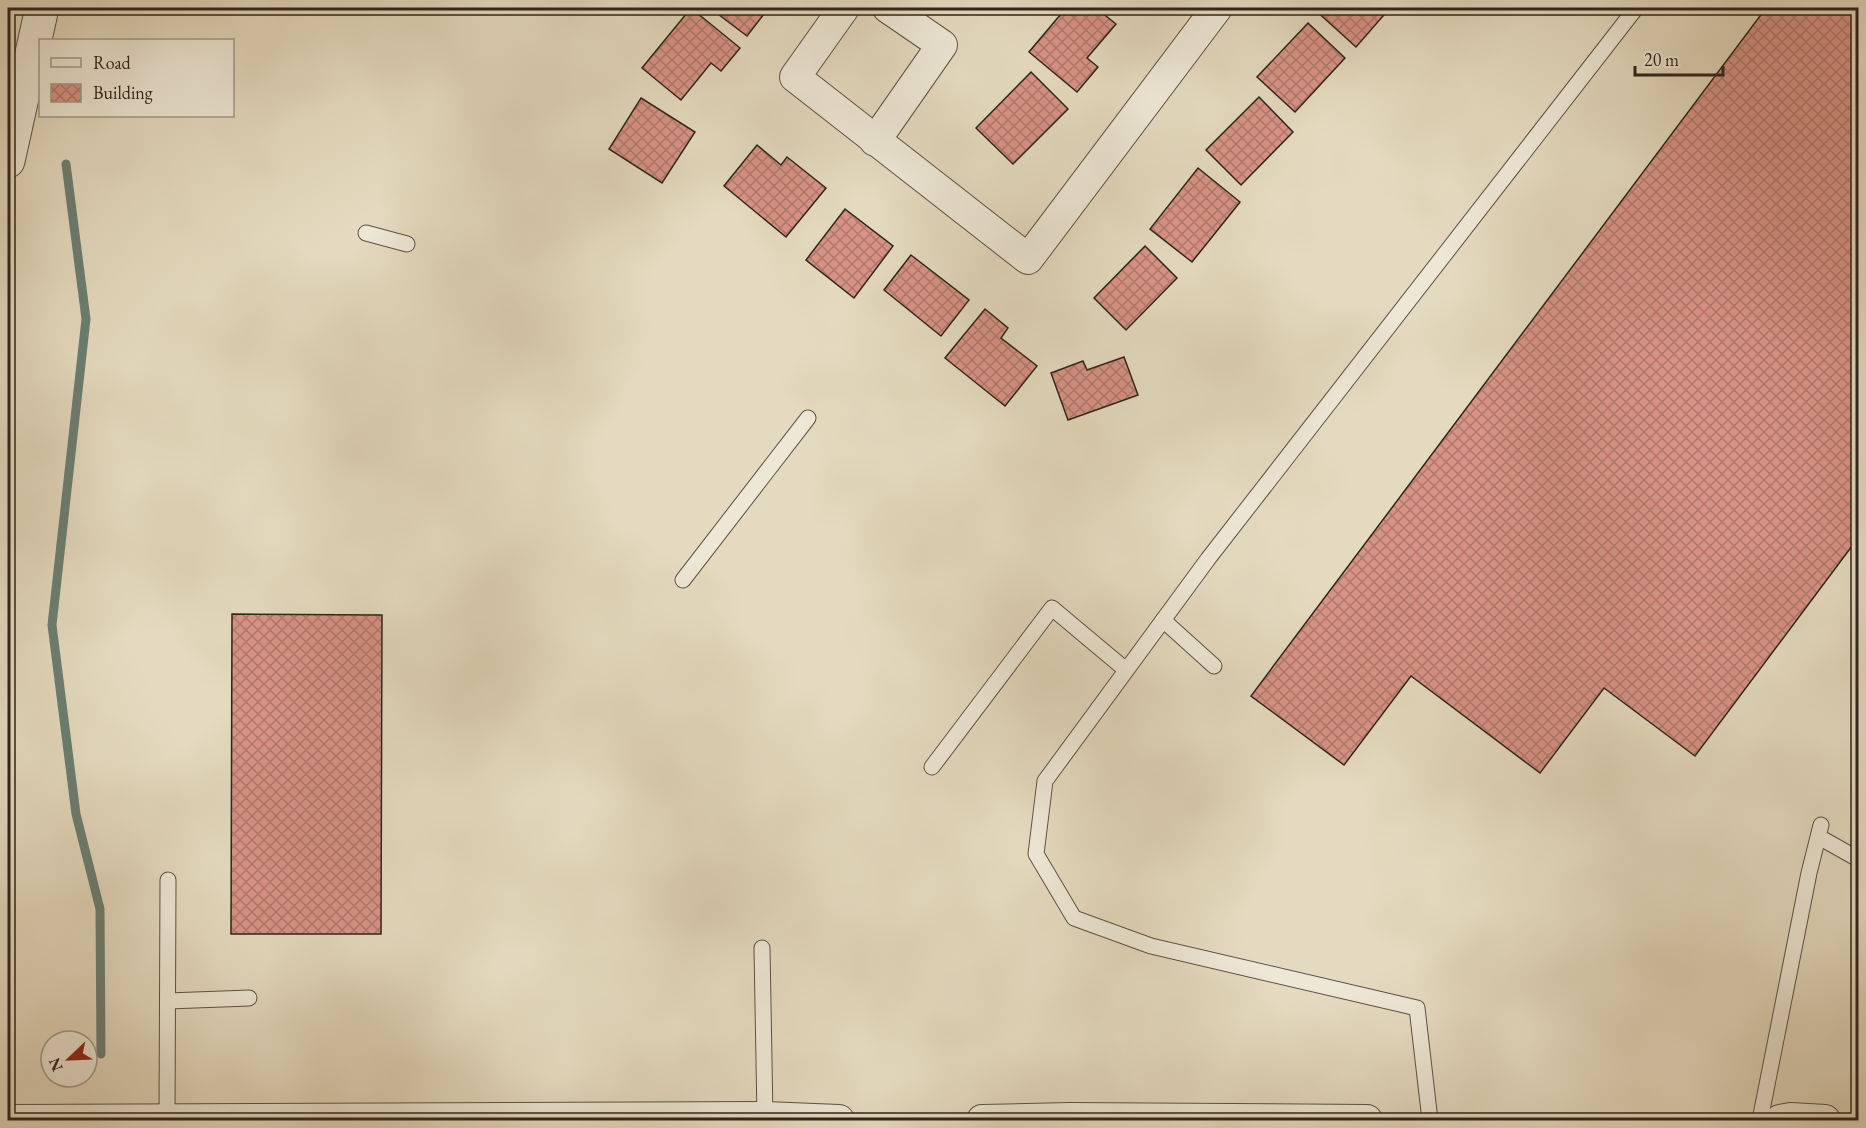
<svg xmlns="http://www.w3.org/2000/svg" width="1866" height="1128" viewBox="0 0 1866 1128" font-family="'EB Garamond',serif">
<defs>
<pattern id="building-cross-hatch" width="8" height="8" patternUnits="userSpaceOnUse" patternTransform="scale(1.5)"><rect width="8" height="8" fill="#d89386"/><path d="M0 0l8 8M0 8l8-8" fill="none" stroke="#b0786d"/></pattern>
</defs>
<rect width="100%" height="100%" fill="#e4dabf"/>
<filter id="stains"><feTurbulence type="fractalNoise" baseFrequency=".00333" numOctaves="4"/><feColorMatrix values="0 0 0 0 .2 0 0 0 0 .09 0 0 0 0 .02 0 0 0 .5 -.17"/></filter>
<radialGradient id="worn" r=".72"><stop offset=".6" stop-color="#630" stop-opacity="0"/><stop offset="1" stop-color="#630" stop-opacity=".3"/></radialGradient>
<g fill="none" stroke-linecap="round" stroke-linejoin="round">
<path stroke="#6c7f74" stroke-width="9" d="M66,164l20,155 -34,306 24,189 24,95 1,145"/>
</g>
<g fill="url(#building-cross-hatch)" stroke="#2e241c" stroke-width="1.5">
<path d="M691,8l49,40 -19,23 -10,-8 -30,37 -39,-32z"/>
<path d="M710,8h55l2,2 -20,26z"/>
<path d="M1066,8h30l20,16 -29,34 11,9 -21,25 -48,-40z"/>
<path d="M1315,8h75l-34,39 -42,-38z"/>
<path d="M1766,8h92v530l-163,218 -91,-68 -64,85 -129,-97 -67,89 -93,-69z"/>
<path d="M1308,23l37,35 -50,54 -38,-35z"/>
<path d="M1031,72l37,37 -55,55 -37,-36z"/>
<path d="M1259,97l34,35 -52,53 -35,-35z"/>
<path d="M641,98l54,34 -33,51 -53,-34z"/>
<path d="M757,145l24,20 6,-8 39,31 -40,49 -62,-51z"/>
<path d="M1198,168l42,34 -48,60 -42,-33z"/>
<path d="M845,209l48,37 -39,52 -48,-38z"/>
<path d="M1145,246l32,32 -51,52 -32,-32z"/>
<path d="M911,255l58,45 -28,36 -57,-46z"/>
<path d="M985,309l23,19 -7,10 36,28 -32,40 -60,-48z"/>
<path d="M1124,357l14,38 -70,25 -17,-47 32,-12 4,9z"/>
<path d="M232,614l150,1 -1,319h-150z"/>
</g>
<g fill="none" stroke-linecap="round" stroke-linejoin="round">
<g stroke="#5c5245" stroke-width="17">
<g id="service">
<path d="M366,233l41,11"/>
<path d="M683,580l125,-162"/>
<path d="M1163,620l51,46"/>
<path d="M932,767l120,-159 74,62"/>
<path d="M1819,837l39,22"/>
<path d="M762,948l3,169"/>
<path d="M168,1001l81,-3"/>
<path d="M167,1119l1,-239"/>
<path d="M1430,1120l-13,-112 -266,-62 -77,-28 -38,-64 9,-73 163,-222 428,-551"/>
<path d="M1760,1120l49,-247 12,-48"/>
</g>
</g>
<g stroke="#5c5245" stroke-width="32">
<g id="minor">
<path d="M844,8l-49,69 233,182 189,-251"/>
<path d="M875,141l67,-96 -54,-37"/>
<path d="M8,1120l757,-3 74,3"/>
<path d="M982,1120l87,-2 298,2"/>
<path d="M1780,1120l11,-2 34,2"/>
</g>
</g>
<g stroke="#5c5245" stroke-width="35">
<path id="tertiary" d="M8,161l34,-153"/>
</g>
<use href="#service" stroke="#ede7d5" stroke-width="15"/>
<use href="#minor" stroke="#ede7d5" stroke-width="30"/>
<use href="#tertiary" stroke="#ede7d5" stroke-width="33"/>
</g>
<rect width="1866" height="1128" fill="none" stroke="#e4dabf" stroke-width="30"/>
<rect x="9" y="9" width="1848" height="1110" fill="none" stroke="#2e241c" stroke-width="3"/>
<rect x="15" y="15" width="1836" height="1098" fill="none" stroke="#2e241c" stroke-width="1.5"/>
<rect x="39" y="39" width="195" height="78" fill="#ede7d5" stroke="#a1998b" stroke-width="1.5"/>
<rect x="51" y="58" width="30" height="9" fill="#ede7d5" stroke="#a1998b" stroke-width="1.5"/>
<text x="93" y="69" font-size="18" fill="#2e241c">Road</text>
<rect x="51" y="84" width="30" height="18" fill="url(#building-cross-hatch)" stroke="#a1998b" stroke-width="1.5"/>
<text x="93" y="99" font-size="18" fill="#2e241c">Building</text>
<g transform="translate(69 1059) rotate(247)"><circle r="28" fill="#ede7d5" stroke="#a1998b" stroke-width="1.5"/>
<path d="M0-4.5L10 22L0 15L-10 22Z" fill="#8f2418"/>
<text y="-9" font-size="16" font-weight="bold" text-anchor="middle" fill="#2e241c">N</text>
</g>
<path d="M1635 66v9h88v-9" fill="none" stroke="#2e241c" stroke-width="3"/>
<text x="1644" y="66" font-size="18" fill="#2e241c" stroke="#ede7d5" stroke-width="4.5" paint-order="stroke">20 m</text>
<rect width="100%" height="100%" filter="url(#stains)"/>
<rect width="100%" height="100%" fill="url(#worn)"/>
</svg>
